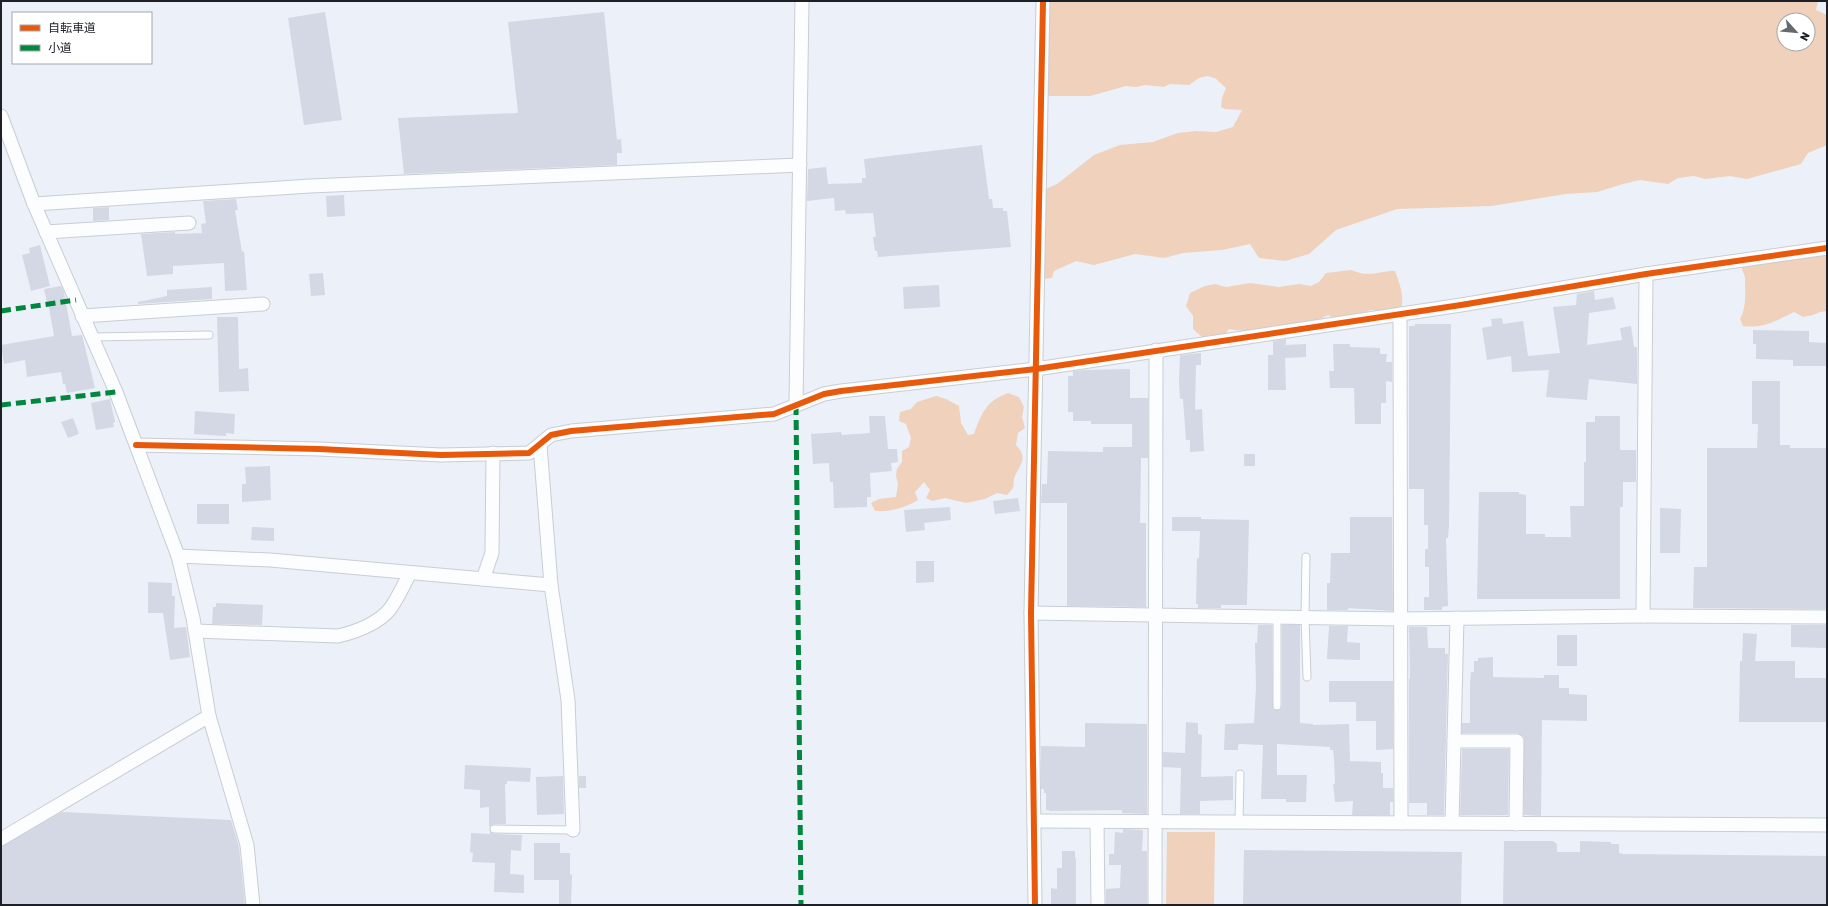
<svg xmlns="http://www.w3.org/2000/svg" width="1828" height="906" viewBox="0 0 1828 906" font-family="Rubik,'Noto Sans JP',sans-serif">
<rect width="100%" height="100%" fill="#ecf0f8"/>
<g fill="#efd1bc" fill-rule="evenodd">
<path d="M1049,1h769l-2,9 11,5v130l-19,8 -7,11 -54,15 -17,-3 -25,3 -11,-3 -16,2 -10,6 -28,-4 -17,4 -26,8 -31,2 -75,12 -94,3 -61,21 -27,24 -24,7 -26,-3 -9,-14 -28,6 -39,3 -19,5 -29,-4 -41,11 -18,-4 -22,10 -2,7 -10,1 2,-89 13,-6 37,-29 26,-10 33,-3 25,-9 18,-2 20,1 17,-5 9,-17 -17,-1 -4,-2 1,-9 4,-10 -11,-10 -8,-2 -8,2 -10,7 -19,-1 -6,3 -19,-2 -9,2 -10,-1 -36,10h-41l-4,-8zM1784,20h24v24h-24z"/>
<path d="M1827,243v68l-7,1 -7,3 -10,2 -9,-5c-16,8 -32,17 -51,14l-3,-7c7,-13 5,-27 5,-42 -1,-4 -4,-7 -3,-12z"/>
<path d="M1351,270c20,8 24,1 44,1 4,11 10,27 6,37l-19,3 -12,-1 -8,4 -25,6 -9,-5 -16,8 -24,4 -10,-2c-15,8 -32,7 -49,4l-4,6 -21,4 -11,-10v-13l-7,-10 4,-13 15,-7 10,-2 11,3 24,-4 29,4 20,-3 12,2 8,-4 7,-9z"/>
<path d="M1008,393l11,4 5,10 -2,10 3,11 -7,5 -2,12c12,13 5,18 -1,31 -4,10 3,8 -8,19l-10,-2 -12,6 -19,4 -21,-5 -13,3 -6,-3 4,-8 -6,-8 -9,10 3,8c-14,8 -27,12 -43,11l-4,-8 8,-4 17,-2 2,-13 -2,-8 1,-7 5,-7v-11l7,-4 2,-9 -5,-14 -7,-3 1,-9 11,-3 6,-7 19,-6 10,3 13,7 2,17 7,12 6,-1c7,-20 13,-34 34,-41z"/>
<path d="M1167,832h48l-1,73h-48z"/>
</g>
<g fill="#d3d8e4">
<path d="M325,12l17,108 -38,5 -16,-107z"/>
<path d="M604,12l13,128 4,-1 1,14h-5v12l-213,9 -6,-56 120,-5 -10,-91z"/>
<path d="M982,145l7,54h3l1,9h10v3h4l4,36 -133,10 -1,-6h-2l-2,-14h3l-3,-24 -27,1 -1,-4 -10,1 -1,-13 -27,3 1,-32 18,-2 2,17 34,-1v-5h4l-2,-19z"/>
<path d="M344,195l1,21 -18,1 -1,-21z"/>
<path d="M236,199l2,11h-3l7,42 2,-1 3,39 -22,1 -1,-28 -51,3v8l-26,2 -6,-42 34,-2v2l27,-1 -1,-9 5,-1 -3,-22z"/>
<path d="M109,207v13l-16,1v-13z"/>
<path d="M40,245l10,41 -19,5 -9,-36 8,-2 -1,-5z"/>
<path d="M323,273l2,22 -14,1 -2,-22z"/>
<path d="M939,285l1,22 -36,2 -1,-22z"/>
<path d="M61,286l3,6 8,44 10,-1 13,53 -28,5 -2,-9h-2l-2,-12 -34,5 -2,-17 -21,4 -3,-19 53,-9 -6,-34h-1l-3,-13z"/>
<path d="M212,287v12l-74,5v-2l29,-6v-6z"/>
<path d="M1594,291l1,9 18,-3 3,12 -27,4 -2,32 35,-5 -2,-12 11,-2 3,21h3v37l-48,-5 -2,21 -41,-3 3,-27 -37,2 -1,-16 -24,4 -5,-32 10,-2 -1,-7 11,-1 1,6 20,-3 5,35 32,-3 -7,-46 23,-2 1,-11z"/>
<path d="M217,317h21l1,52 9,-1 1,23 -30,1z"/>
<path d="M1415,324h36l-2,202 -1,12h-2l2,68 -6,1v3h-18v-13h5v-30h-4v-18h3v-24h-4v-36h-15v-163h6z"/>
<path d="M1753,330l56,1v11l18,1v23h-34v-6l-37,-1v-15h-3z"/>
<path d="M1286,339v6l20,-1v13l-21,1 1,32h-18v-35h5v-14z"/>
<path d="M1333,344h17v3l30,1v6h7l-1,8h6v20l-6,-1v22h-5v21h-26l-1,-36h-24l-1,-17h5z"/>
<path d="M1201,353v12h-5l-1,45 7,-1 2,42 -14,1v-12h-4l-3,-41h-3l-1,-18 1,-26z"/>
<path d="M1130,369v29h18v60h-7l-1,65h6v84l-79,-1v-103h-26l1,-19h5l1,-33 55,1v-5h29v-23h-41v-3h-18v-9h-5v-36h5v-5l12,-1z"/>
<path d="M1752,381h28v64h10v3h37v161l-134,-1 1,-41h13v-119h50l1,-24h-6z"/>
<path d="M110,399l5,23 -2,1 1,4 -18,3 -5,-27z"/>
<path d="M195,411l40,3 -1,20 -8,-1v3l-32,-2z"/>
<path d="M869,416h16l3,33h9l1,13 -7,1 1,8 -22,2 1,24h-4v10l-33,1 -1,-26h-3l-1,-19 -16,1 -2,-30 30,-2 1,3 28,-2z"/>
<path d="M1595,416h25v34h16v32h-13v25h-3v92h-143l2,-107h40v2l7,1v39h19v3h26l-1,-31h14v-44h2v-40h9z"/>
<path d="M73,418l6,16 -11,4 -7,-16z"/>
<rect x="1244" y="454" width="11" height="12"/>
<path d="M270,466l1,34 -29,2v-18h4l-1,-17z"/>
<path d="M1018,498l2,13 -25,3 -2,-13z"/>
<rect x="197" y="504" width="32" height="20"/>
<path d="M950,507l1,13 -27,3 1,7 -19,2 -2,-22z"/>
<path d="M1660,508l21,1 -1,44h-20z"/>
<path d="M1172,517h29v2l48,1 -2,85h-26v3h-23v-4h-2l1,-46 2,1 1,-28h-28z"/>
<path d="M1350,517h42l1,94 -45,-3v2h-21v-27h3l1,-30h19z"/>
<path d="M252,527l22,1v13l-23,-1z"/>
<path d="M916,561h18v21l-18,1z"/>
<path d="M148,582l24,1v13h3l-1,32 12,-1 4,30 -20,3 -7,-47h-15z"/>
<path d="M216,603l47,2 -1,20 -50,-1 1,-17h3z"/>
<path d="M1258,625h14l1,84 6,1 3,-4v-81h18v98l13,1v1l36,-1 1,37 31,1v11h2v15h10v14h-3v13h-38l1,-14 -18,1 -2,-18h2l-1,-26 -1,-8h-3v-3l-53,-3v31h30l-1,27h-20v-3h-25l2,-54 -24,-1 -1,2v4h-14l1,-26 29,-1 2,-36 -1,-44h2z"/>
<path d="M1791,625h35v23l-35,-1z"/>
<path d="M1329,626h19l-1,16 13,1v17l-33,-1z"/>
<path d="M1409,627h18l1,21h17v6h3l-4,161h-17v-12h-18v-125h1z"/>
<path d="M1743,633l14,1 -2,27h40v17h32v44h-88l1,-61h2z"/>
<rect x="1557" y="635" width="20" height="31"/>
<path d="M1493,657v20l51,1v-3h15v13h10v6l18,1v26l-45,-1 -1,96 -17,-1v-78l-7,-4h-55v-10h8v-40l1,-11h3v-11h4v-3z"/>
<path d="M1329,681h64v68l-17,1v-29h-20v-19h-27z"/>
<path d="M1186,722l12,1v11l4,1 -1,42 32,-1v24l-33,1v13h-20l1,-46 -18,-1v-15l22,1z"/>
<path d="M1085,723l62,1v90l-25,-1v-3l-73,1v-1h-3v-17h-2v-4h-3v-43l44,1z"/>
<path d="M1462,749h47l-1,66h-48z"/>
<path d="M465,765l66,3 -1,14 -23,-1v3h-2l1,40h-12l-5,3v-20l-9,1v-18l-16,-1z"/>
<path d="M563,776l1,38 -27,1 -1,-38z"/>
<rect x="579" y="776" width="7" height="12"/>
<path d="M62,812l169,8 8,27 6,58h-244v-58z"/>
<path d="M1123,829l20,1 -1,21h5v54h-41v-16l14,-1 1,-23h-12v-11h5l1,-22 8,1z"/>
<path d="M490,831l4,3 28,1 -1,16 -10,-1 -1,24 14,1v18l-30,-1 1,-29 -23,-1 1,-9 -3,-1 1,-19 19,1z"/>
<path d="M1504,841h49l4,3v8h23v-11l31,1v2h8v9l4,1 204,2v49h-324z"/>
<path d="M534,843h26v10h10v21l2,1 -1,30h-12v-25h-25z"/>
<path d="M1244,850l218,2 -1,53h-218z"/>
<path d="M1062,851h13v7h1v47h-25v-17l6,1v-21h5z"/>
</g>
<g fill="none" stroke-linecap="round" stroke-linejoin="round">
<g stroke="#c9cdd4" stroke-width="9">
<g id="service">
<path d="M92,337l117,-2"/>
<path d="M1306,557l-1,60 2,60"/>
<path d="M1277,617v89"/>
<path d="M1239,822l1,-48"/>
<path d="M494,829l79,1"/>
</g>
</g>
<g stroke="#c9cdd4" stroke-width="15">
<g id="minor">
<path d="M1,116l33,88 82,188 62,164 15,62 16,98 38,129 6,60"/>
<path d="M34,204l276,-18 490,-21"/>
<path d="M46,232l143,-9"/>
<path d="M1400,314l1,509"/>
<path d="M82,316l181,-12"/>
<path d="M796,405l6,-404"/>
<path d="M136,445l183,4 122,6 88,-2 22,-18 20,-4 203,-17 50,-20 17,-3 195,-22 425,-64 185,-31 181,-26"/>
<path d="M540,445l11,140 17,115 5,130"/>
<path d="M178,556l92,4 281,25"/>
<path d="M483,579l9,-26 1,-100"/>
<path d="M1031,613l369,6 243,-3 184,1"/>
<path d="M1643,616l3,-342"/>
<path d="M195,631l143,5c18,-4 41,-13 52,-27 8,-11 14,-25 20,-36"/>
<path d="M1454,741h63l-1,83"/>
<path d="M1034,821l793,4"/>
<path d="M1097,822l1,83"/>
<path d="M1452,823l5,-205"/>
<path d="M1,839l208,-123"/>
<path d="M1035,905l-4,-292 12,-612"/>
<path d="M1155,905l1,-555"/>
</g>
</g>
<use href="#service" stroke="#fcfdfe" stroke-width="7"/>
<use href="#minor" stroke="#fcfdfe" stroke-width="13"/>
<g stroke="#00873e" stroke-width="5" stroke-dasharray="10 5" stroke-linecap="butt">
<path d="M1,311l75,-11"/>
<path d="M1,405l115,-13"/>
<path d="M796,405l5,500"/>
</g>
<g stroke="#fff" stroke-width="8">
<g id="cycleway">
<path d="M136,445l183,4 122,6 88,-2 22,-18 20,-4 203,-17 50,-20 17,-3 195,-22 425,-64 185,-31 181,-26"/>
<path d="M1035,905l-4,-292 12,-612"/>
</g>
</g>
<use href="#cycleway" stroke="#e8590c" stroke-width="6"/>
</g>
<rect width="1828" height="906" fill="none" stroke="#1d2027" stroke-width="4"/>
<rect x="12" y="12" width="140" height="52" fill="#ffffff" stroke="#a5a6a9"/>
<rect x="20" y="25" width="20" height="6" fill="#e8590c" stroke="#a5a6a9"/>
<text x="48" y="32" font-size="12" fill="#1d2027">自転車道</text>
<rect x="20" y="45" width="20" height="6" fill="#00873e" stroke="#a5a6a9"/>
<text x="48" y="52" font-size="12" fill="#1d2027">小道</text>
<g transform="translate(1796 32) rotate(117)"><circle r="19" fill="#ffffff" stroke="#a5a6a9"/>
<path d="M0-3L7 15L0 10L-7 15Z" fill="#656970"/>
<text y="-6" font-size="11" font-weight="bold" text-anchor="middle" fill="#1d2027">N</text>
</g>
</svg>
